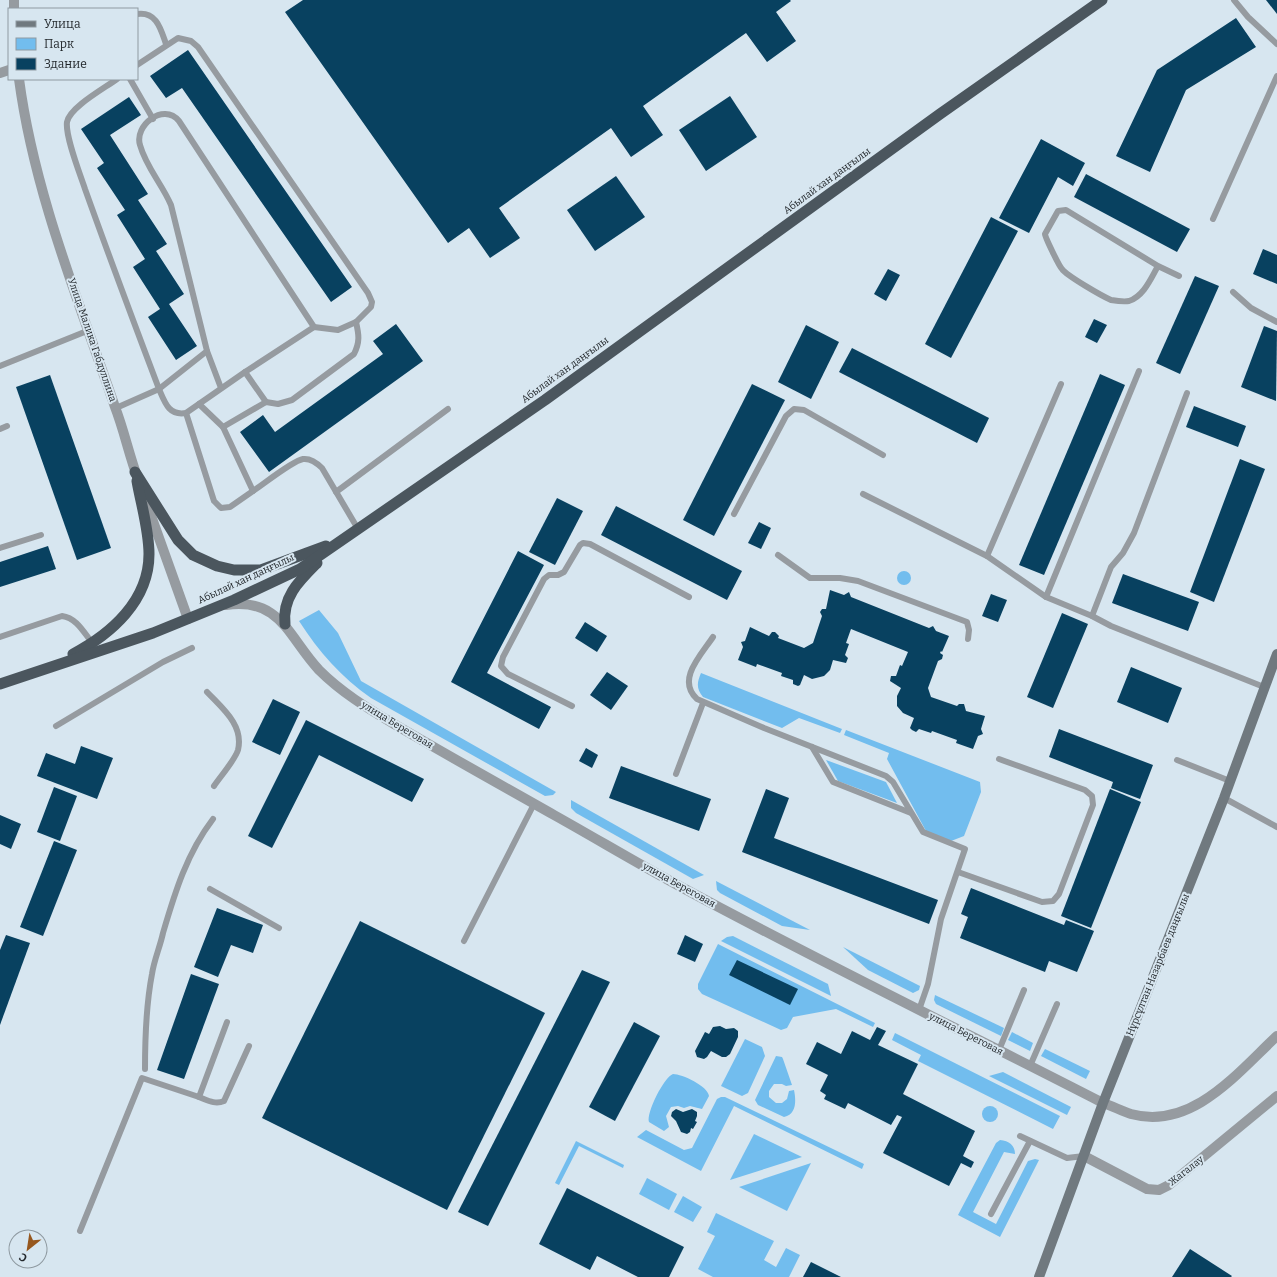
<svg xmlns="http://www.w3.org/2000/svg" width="1277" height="1277" viewBox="0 0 1277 1277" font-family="Bitter,serif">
<rect width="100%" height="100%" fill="#d7e6f0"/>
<g fill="#72bdee">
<circle cx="904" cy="578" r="7"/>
<path d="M319,610l19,23 23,48 195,111 -3,3 -8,1 -174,-98c-30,-21 -52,-46 -72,-77z"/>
<path d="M701,673l141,56 -2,4 -41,-15 -17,10 -79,-31c-7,-8 -6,-15 -2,-24z"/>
<path d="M846,730l134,52 1,10 -17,44 -13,5 -25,-10 -39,-72 2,-6 -45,-18z"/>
<path d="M826,760l60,22 11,21 -59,-22z"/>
<path d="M571,800l133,75 -11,4 -117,-66 -5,-5z"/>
<path d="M716,881l94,49 -28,-4 -62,-33 -3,-3z"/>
<path d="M733,936l95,48 3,12 -110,-55 6,-4z"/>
<path d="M718,944l157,79 -2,4 -37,-18 -43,8 -6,11 -6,2 -79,-36 -4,-5v-5z"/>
<path d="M843,947l77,39 -1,4 -6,3 -45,-23z"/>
<path d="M935,995l69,33 -3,8 -65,-32 -2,-4z"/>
<path d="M1012,1032l21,11 -3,8 -22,-11z"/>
<path d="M895,1033l165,83 -7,13 -135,-68 3,-6 -29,-15z"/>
<path d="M745,1039l17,8 3,9 -17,37 -6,3 -21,-10z"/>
<path d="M1045,1049l45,22 -4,8 -45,-23z"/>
<path d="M776,1056l6,1 1,2 9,26 -6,1 -4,-2h-8l-5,7v6l7,6h6l5,-4 2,-8 5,-1c2,10 3,24 -10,27l-26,-12 -3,-5z"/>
<path d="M1003,1072l68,35 -4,8 -78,-39z"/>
<path d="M673,1074c9,0 35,12 36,22l-7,13 -12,-3 -6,2 -6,-2 -7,1 -5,9 3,11 -5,4 -15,-9c-3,-9 15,-45 24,-48z"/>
<path d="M721,1097h4l139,67 -2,5 -128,-63 -33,65 -64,-34 9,-7 38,20 8,-2 25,-49z"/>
<circle cx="990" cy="1114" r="8"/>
<path d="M754,1134l48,23 -72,23z"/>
<path d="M1000,1140c9,1 15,5 15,14l-11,-2 -31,60 23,12 32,-63 7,-2 4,1 -39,77 -42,-22 38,-72z"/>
<path d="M576,1141l48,24 -1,3 -44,-22 -20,39 -4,-2z"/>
<path d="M811,1163l-24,48 -48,-24z"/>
<path d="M647,1178l30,16 -8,16 -30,-16z"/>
<path d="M683,1196l19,11 -9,15 -19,-10z"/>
<path d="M716,1213l58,28 -10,19 12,7 10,-19 14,7 -11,22h-76l-15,-8 17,-33 -8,-4z"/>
</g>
<g fill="#084160">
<path d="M303,0h487l1,1 -15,11 20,29 -29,21 -21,-29 -103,73 20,29 -32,22 -20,-29 -112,80 21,30 -30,20 -21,-30 -21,15 -163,-231z"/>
<path d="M1266,0h11v14z"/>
<path d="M1236,18l20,29 -70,43 -36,82 -34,-16 41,-86z"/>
<path d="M188,50l164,237 -21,15 -149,-214 -16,10 -16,-22z"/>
<path d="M730,96l27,41 -51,34 -27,-41z"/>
<path d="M129,97l12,18 -31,20 38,59 -10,6 29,44 -11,7 28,43 -15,10 28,42 -21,14 -28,-43 12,-8 -27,-42 12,-8 -28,-44 8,-5 -28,-42 7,-5 -23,-34z"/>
<path d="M1041,139l44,24 -12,23 -15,-9 -29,56 -30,-15z"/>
<path d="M1086,174l104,55 -13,23 -103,-55z"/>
<path d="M616,176l29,41 -50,34 -28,-41z"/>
<path d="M991,217l27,14 -67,127 -26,-14z"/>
<path d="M1263,249l14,6v29l-24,-10z"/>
<path d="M888,269l12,6 -14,26 -12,-7z"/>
<path d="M1195,276l24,10 -39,88 -24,-11z"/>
<path d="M1094,319l13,6 -10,18 -12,-6z"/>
<path d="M396,324l27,37 -154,111 -29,-40 23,-17 12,17 108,-78 -10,-13z"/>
<path d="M806,325l33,17 -28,57 -33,-17z"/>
<path d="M1264,326l13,5 -1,70 -35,-14z"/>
<path d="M852,348l137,70 -12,25 -138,-71z"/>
<path d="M1100,374l25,11 -81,190 -25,-10z"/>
<path d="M50,375l61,173 -34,12 -61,-173z"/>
<path d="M752,384l33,16 -71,136 -31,-16z"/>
<path d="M1194,406l52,20 -8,21 -52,-20z"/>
<path d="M1240,459l25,10 -51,133 -24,-10z"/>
<path d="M557,498l26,13 -28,54 -26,-13z"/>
<path d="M616,506l126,65 -15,29 -126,-65z"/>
<path d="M759,522l12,6 -10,21 -13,-6z"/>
<path d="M48,546l8,23 -56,18v-25z"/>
<path d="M518,551l26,14 -57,108 64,34 -12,22 -88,-47z"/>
<path d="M1123,574l76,28 -11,29 -76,-28z"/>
<path d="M830,590l14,5 5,-3 2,5 78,31 4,-2 3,5 13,5 -7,16 -1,-1 -1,2 3,2 -1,4 -4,2 -10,27 3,9 26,9 2,-2h5l2,7 19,5 -4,13 2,5 -5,2 -5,13 -17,-6 1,-3 -25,-9 -1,2 -12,-4 -3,3 -4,-2 -2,-2 4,-10 -11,-5 -6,-7v-10l4,-8 -11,-7 1,-5h5l4,-11 2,1 6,-14 -57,-23 -5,14 3,1 -4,11 3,3 -2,5 -13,-3 -3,10 -6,6 -12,3 -8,-4 -4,10 -2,1 -5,-2v-4l-12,-4 1,-3 -25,-9 -1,3 -18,-7 5,-13 -2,-5 4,-1 5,-14 19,9 3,-4h3l4,4 -1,2 26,10 9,-5 9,-27 -2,-4 2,-3h4z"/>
<path d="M991,594l16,6 -9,22 -16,-6z"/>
<path d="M1062,613l26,11 -35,84 -26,-11z"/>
<path d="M585,622l22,14 -10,16 -22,-14z"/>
<path d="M1131,667l51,21 -14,35 -51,-21z"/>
<path d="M607,672l21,14 -17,24 -21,-15z"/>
<path d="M273,699l27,13 -20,43 -28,-13z"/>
<path d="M306,720l118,59 -12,23 -93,-47 -47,93 -24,-12z"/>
<path d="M1059,729l94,36 -13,34 -29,-11 2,-6 -64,-25z"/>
<path d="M81,746l32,12 -16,41 -60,-23 9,-23 29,11z"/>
<path d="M586,748l12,7 -6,13 -13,-7z"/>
<path d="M621,766l90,33 -12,32 -90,-33z"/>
<path d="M54,787l23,9 -17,45 -23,-9z"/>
<path d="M766,789l23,9 -15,40 164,62 -9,24 -187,-72z"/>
<path d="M1110,789l31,13 -50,126 -30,-12z"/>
<path d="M0,815l21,9 -10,25 -11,-5z"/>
<path d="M54,841l23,9 -34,86 -23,-9z"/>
<path d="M971,888l93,37 2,-5 28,11 -17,41 -28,-11 -4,11 -85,-34 8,-21 -7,-3z"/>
<path d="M217,908l46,17 -10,28 -22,-8 -13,32 -24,-10z"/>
<path d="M360,921l185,92 -98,197 -185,-92z"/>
<path d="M6,935l24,8 -30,82v-75z"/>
<path d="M685,935l18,9 -8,18 -18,-8z"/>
<path d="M737,960l61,29 -8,16 -61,-30z"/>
<path d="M582,970l28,12 -122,244 -30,-14z"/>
<path d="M191,974l28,10 -35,95 -27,-9z"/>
<path d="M634,1022l26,14 -45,85 -26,-14z"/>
<path d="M720,1026l6,3 8,-1 4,3v6l-8,17 -4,3h-4l-11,-6 -4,6 -3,2 -7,-2 -2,-6 10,-19 4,2 4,-7z"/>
<path d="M877,1027l9,4 -8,14 40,19 -15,30 72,37 -12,25 11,6 -3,6 -10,-5 -12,23 -66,-33 19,-36 -5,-2 -6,10 -43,-22 -3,6 -21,-10 2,-4 -6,-4 8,-16 -22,-11 11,-22 24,12 11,-23 18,9z"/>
<path d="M676,1109l7,3 9,-3 5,3v4l-2,5 2,1 -4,7 -2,-1 -1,4 -3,2 -6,-2 -5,-11 -5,-5 1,-4z"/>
<path d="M567,1188l117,59 -15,30h-31l-41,-21 -7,14 -51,-26z"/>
<path d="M1190,1249l42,27 -1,1h-59z"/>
<path d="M811,1262l30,15h-38z"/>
</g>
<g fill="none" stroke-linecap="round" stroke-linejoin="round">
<g stroke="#969ba0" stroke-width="6">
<path d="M1234,0l14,17 29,27"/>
<path d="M137,14c20,-3 24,16 29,30"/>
<path d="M117,79c-12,9 -47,28 -50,43 -2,14 13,52 18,67 24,67 49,134 74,200 6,14 10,27 27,24l59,-41 69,-45 24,3 18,-8 15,-15 1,-5 -4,-9 -170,-246 -7,-6 -13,-3 -41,27"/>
<path d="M130,79l23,40"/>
<path d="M1213,219l64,-143"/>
<path d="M1158,266c-7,12 -14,30 -29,35 -5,1 -12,0 -18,-1 -9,-4 -44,-24 -49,-31 -3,-3 -17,-32 -17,-35l13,-23 8,-1 92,56 21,10"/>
<path d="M1233,292l18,16 26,14"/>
<path d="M356,322c3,13 4,20 -2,32l-62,46 -14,4 -12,-2 -43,25 30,64c11,-7 39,-30 50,-32 8,-1 14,4 19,9l36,61"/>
<path d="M207,351l14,37"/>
<path d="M0,366l87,-35"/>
<path d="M245,372l21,30"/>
<path d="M199,404l24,23"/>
<path d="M116,408l43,-19 48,-38 -36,-146c-9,-21 -25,-38 -31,-60 -6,-19 23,-43 39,-24l135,206"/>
<path d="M186,413l28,88 7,7 9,-1 23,-16"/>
<path d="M0,429l7,-3"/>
<path d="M336,492l112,-83"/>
<path d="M863,494l124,62 59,41 46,19 19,10 153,61"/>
<path d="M734,514l52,-98 8,-7 10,1 79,45"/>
<path d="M0,548l41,-13"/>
<path d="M778,555l32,23h30l18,3 109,41 2,8 -1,9"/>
<path d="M987,556l74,-172"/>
<path d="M1046,597l93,-226"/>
<path d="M1092,616l19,-49 12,-14 11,-20 53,-140"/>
<path d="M0,637l62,-21c15,2 22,17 31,28"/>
<path d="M713,637c-12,18 -37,43 -16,62l67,29 122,48 7,6 30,50 42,17 -24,70 -13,65 -9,26"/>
<path d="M207,692c15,16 37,33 31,58 -3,10 -18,27 -24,36"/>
<path d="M572,706l-64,-32 -7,-8 2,-9 41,-78 5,-4h9l6,-3 16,-27 3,-2 7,1 99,53"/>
<path d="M56,726l107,-64 29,-14"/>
<path d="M812,747l21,35 78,31"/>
<path d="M1177,760l53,21"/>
<path d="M676,774l27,-71"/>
<path d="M1224,798l53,29"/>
<path d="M958,872l84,30 11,-1 6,-7 34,-89 -1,-9 -7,-6 -86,-31"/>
<path d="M210,889l69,39"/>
<path d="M464,941l70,-137"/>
<path d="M999,1050l25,-60"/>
<path d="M1030,1066l27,-62"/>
<path d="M145,1069c0,-32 1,-64 7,-95 2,-14 8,-27 11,-41 12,-41 24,-80 50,-114"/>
<path d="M199,1097c8,3 16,8 25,4l25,-55"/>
<path d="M1020,1136l47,22 17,-2"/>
<path d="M991,1214l39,-73"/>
<path d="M80,1231l62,-153 57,19 28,-75"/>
</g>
<g stroke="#969ba0" stroke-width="10">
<path d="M0,73l9,-3"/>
<path d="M1084,1156l63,33 12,1 10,-5 108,-89"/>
</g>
<g stroke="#969ba0" stroke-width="10">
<path d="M14,0v9"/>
<path d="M19,79c15,113 59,220 96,328 9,23 14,48 23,72"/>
<path d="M144,496l44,123"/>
<path d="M226,605c55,-8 62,32 93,65 22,22 48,38 75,54 53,31 107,61 160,91 43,24 86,50 129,73 139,75 280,143 420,215 9,3 19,8 28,11 61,17 107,-42 146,-78"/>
</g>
<path stroke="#70797f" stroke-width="10" d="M1039,1277l64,-174 121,-305 53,-144"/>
<g stroke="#4b565e" stroke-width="11">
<path d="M135,472l43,68 15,15 24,11 17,4h27l65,-24"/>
<path d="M285,624c-3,-27 14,-43 32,-61"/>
<path d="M73,654c38,-20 76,-53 76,-100 0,-24 -8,-50 -12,-73"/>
<path d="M0,684l153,-51 81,-33 66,-31 245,-169 395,-286 162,-114"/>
</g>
</g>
<g text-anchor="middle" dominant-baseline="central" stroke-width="4" stroke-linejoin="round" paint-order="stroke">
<g font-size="10" fill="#22272b" stroke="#d7e6f0">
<text transform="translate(827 181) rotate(-36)">Абылай хан даңғылы</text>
<text transform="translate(92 340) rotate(71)">Улица Малика Габдуллина</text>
<text transform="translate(565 370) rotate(-36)">Абылай хан даңғылы</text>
<text transform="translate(246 579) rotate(-25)">Абылай хан даңғылы</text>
<text transform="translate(397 725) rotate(31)">улица Береговая</text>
<text transform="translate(679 885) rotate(29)">улица Береговая</text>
<text transform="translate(1158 965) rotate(-68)">Нұрсұлтан Назарбаев даңғылы</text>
<text transform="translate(966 1034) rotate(27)">улица Береговая</text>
<text transform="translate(1186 1171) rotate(-38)">Жагалау</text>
</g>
</g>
<rect x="8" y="8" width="130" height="72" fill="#d7e6f0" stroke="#8f9aa1"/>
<rect x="16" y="21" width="20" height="6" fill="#70797f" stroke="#8f9aa1"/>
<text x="44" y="28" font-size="12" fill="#22272b">Улица</text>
<rect x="16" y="38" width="20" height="12" fill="#72bdee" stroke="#8f9aa1"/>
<text x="44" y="48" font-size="12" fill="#22272b">Парк</text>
<rect x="16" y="58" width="20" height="12" fill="#084160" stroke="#8f9aa1"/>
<text x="44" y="68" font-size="12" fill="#22272b">Здание</text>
<g transform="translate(28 1249) rotate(210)"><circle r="19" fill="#d7e6f0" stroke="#8f9aa1"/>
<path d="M0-3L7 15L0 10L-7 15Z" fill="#96571e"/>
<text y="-6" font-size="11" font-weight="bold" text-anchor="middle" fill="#22272b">С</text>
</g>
</svg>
